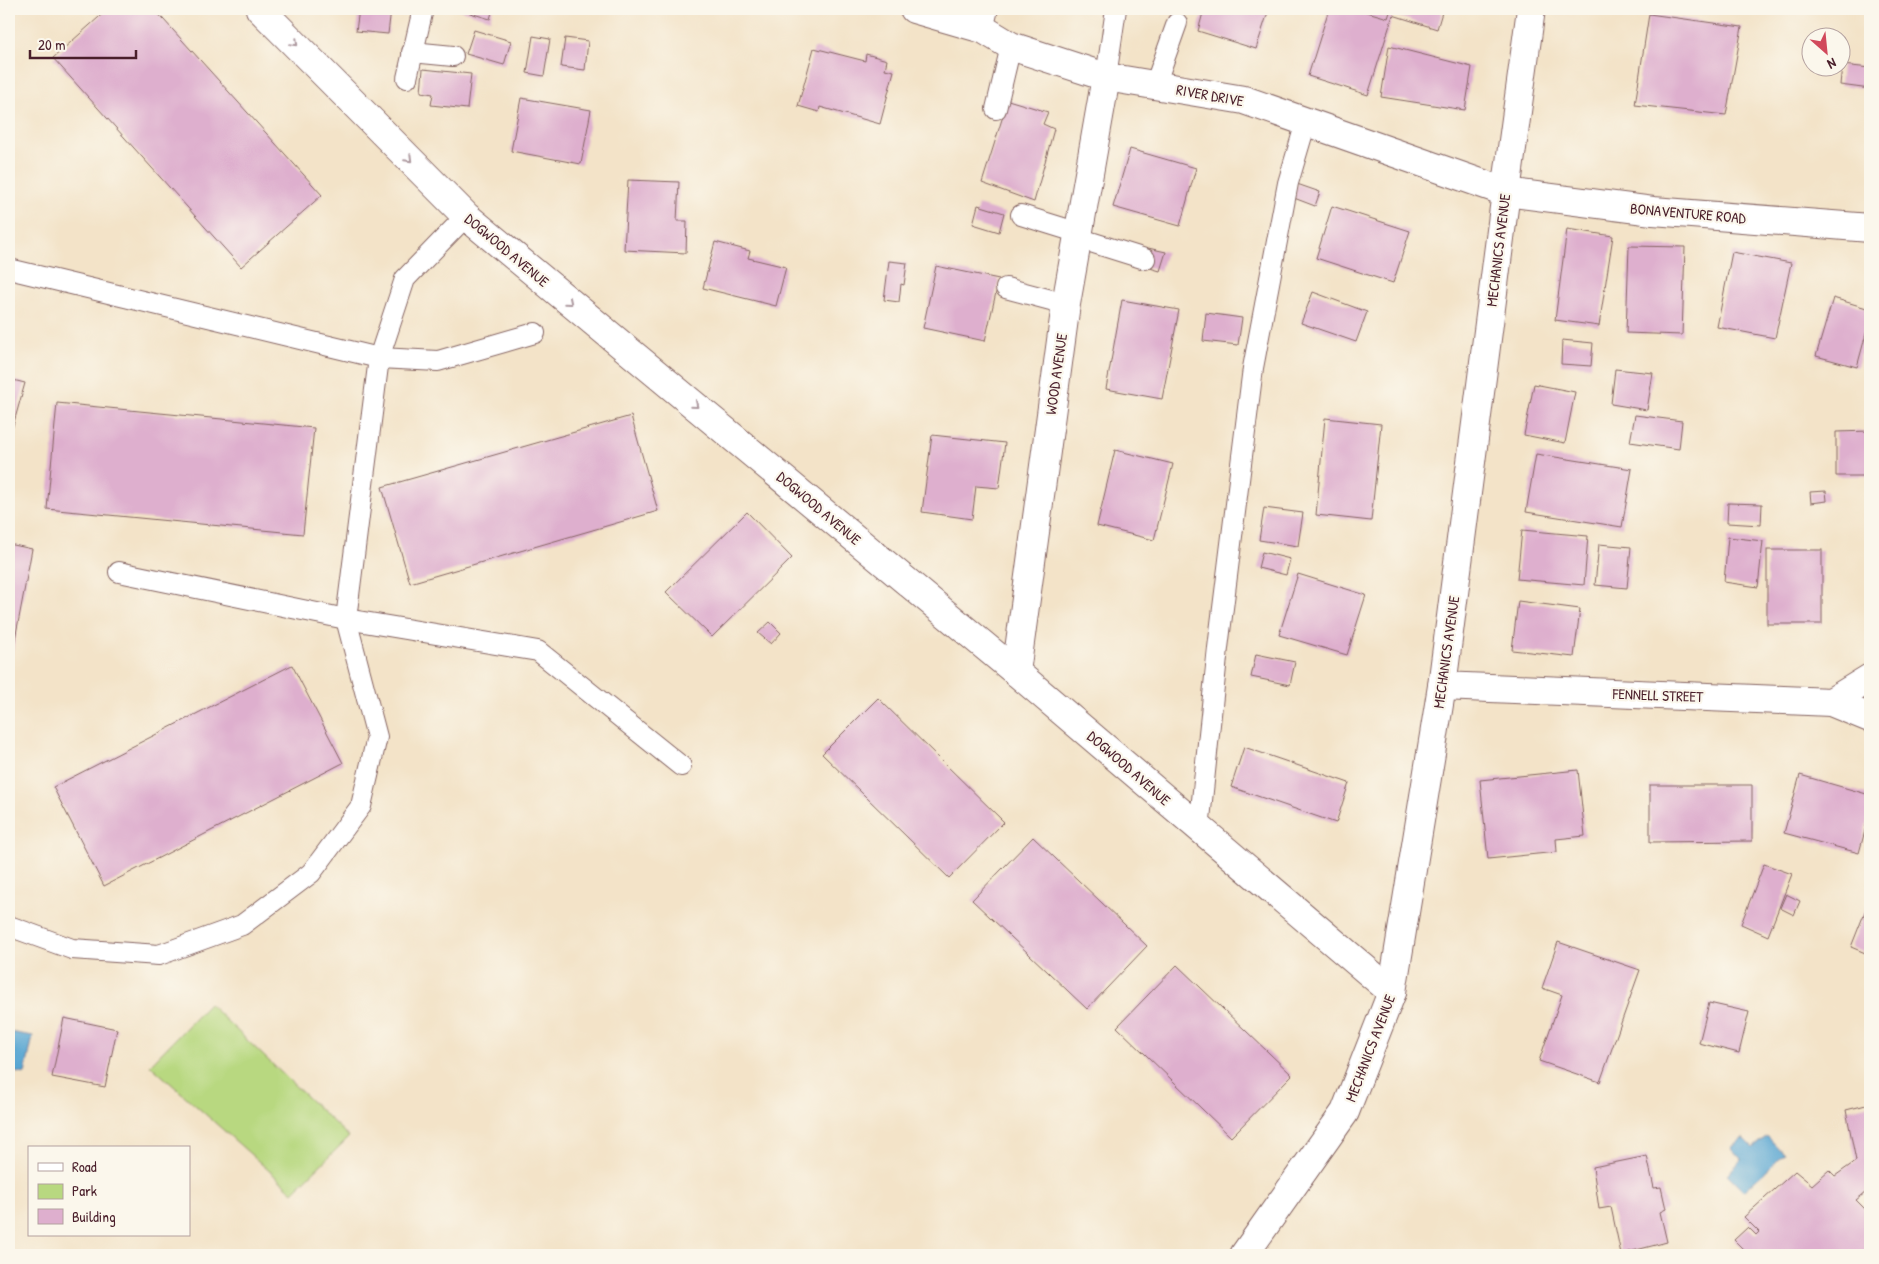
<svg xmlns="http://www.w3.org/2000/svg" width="1879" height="1264" viewBox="0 0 1879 1264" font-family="'Patrick Hand',sans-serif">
<rect width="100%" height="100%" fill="#fbf7ec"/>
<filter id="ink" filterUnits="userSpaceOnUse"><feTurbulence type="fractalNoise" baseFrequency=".02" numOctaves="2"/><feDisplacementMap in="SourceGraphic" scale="10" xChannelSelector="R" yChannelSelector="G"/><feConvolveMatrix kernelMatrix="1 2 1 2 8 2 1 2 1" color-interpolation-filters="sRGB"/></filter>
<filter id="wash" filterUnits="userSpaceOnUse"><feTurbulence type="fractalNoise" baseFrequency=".0096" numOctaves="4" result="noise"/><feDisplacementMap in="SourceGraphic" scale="20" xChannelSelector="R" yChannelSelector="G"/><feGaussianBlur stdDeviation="1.12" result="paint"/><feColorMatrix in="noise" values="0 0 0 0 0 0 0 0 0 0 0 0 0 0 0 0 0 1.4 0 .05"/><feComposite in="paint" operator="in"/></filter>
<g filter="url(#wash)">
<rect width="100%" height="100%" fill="#f3e3c8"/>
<path fill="#b8d880" stroke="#817c56" d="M209,1004l140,133 -56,55 -143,-127z"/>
<g fill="#59a6d2" stroke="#52627e">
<path d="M9,1032l24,4 -8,38 -16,-3z"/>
<path d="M1767,1136l17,18 -40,37 -17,-17 15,-14 -11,-12 12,-10 10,10z"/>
</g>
<g id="blocks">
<g fill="#deafce">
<path d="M108,9h46l168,186 -81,72 -188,-209z"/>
<path d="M359,9h32l-3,25 -32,-3z"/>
<path d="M457,9h36l-3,10z"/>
<path d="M1204,9h65l-13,40 -58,-18z"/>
<path d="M1329,9h28l31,9 3,-9h52l-6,20 -44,-14 -25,80 -60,-19z"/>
<path d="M1649,14l93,13 -16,88 -91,-10z"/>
<path d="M474,30l37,11 -7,24 -38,-11z"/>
<path d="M533,36l17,3 -6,37 -17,-3z"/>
<path d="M565,38l23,3 -3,29 -24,-3z"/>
<path d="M1389,46l83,21 -7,43 -84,-13z"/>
<path d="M814,48l51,13 1,-7 21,6 -2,9 9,2 -14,53 -60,-17 -1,5 -21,-6z"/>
<path d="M1842,65l28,3v21l-30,-4z"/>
<path d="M423,69l48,5 -4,35 -36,-4 2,-11 -12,-2z"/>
<path d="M521,98l70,12 -10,54 -70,-13z"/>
<path d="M1008,100l40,12 -5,12 11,5 -20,73 -52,-19z"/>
<path d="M1130,149l66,19 -16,58 -67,-19z"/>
<path d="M628,180l51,2 -2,39h10l-1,32 -62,-3z"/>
<path d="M1297,184l23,8 -5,14 -21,-8z"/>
<path d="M978,205l26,8 -5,19 -26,-8z"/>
<path d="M1332,206l78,25 -17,52 -77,-25z"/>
<path d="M1567,229l46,7 -14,90 -44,-6z"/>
<path d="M715,242l35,9 -2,7 38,9 -10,39 -73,-18z"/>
<path d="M1629,246l56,1 -3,88 -56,-2z"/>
<path d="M1148,248l18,4 -6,19 -17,-5z"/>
<path d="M1732,252l59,11 -16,75 -58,-11z"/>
<path d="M889,261l18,2 -3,22 -3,-1 -2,18 -15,-2z"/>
<path d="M936,266l63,13 -14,62 -62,-13z"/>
<path d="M1313,292l54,20 -11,30 -55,-19z"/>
<path d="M1833,298l37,11v10l-13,48 -41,-11z"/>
<path d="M1122,300l57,10 -17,89 -56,-10z"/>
<path d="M1206,313l36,5 -4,27 -35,-4z"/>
<path d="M1562,340l31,3 -2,23 -30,-2z"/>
<path d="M1615,369l38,4 -6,37 -36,-6z"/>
<path d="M9,379l16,4 -16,57z"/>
<path d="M1534,384l41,8 -10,51 -41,-8z"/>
<path d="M57,403l257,25 -11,106 -256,-25z"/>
<path d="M1635,415l47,6 -3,28 -49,-7z"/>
<path d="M631,416l27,95 -248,72 -28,-96z"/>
<path d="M1325,418l56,6 -10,97 -55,-6z"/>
<path d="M1870,431v45h-34v-44z"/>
<path d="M932,435l73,8 -6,45 -23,-2 -4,33 -50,-7z"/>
<path d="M1115,450l58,14 -19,76 -57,-14z"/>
<path d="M1536,454l96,15 -10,58 -96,-15z"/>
<path d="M1826,491l1,10 -16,2 -1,-11z"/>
<path d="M1728,503l34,1 -1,21 -34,-2z"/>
<path d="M1264,508l39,5 -5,33 -39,-6z"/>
<path d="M747,512l45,46 -80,79 -46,-45z"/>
<path d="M1522,530l66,6 -4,49 -67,-6z"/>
<path d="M1728,537l35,4 -5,46 -34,-5z"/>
<path d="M9,544l23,5 -22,117 -1,-1z"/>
<path d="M1599,544l32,3 -4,41 -32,-3z"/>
<rect x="1767" y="550" width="55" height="74"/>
<path d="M1262,552l28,7 -4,16 -28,-7z"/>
<path d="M1298,574l68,21 -19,60 -68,-20z"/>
<path d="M1518,601l62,8 -6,48 -62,-7z"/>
<path d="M770,622l11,11 -10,11 -13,-11z"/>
<path d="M1256,654l39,8 -5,23 -39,-8z"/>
<path d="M292,665l51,98 -239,123 -51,-99z"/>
<path d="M878,698l126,124 -55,56 -127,-124z"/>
<path d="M1244,747l105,36 -13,40 -105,-36z"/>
<path d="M1578,770l7,66 -29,3 1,13 -69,7 -8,-79z"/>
<path d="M1800,775l70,20v17l-11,41 -75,-20z"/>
<path d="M1650,785h102v56l-102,1z"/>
<path d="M1033,837l114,109 -60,63 -115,-109z"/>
<path d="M1764,864l28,10 -24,62 -27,-12z"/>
<path d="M1786,894l14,7 -6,14 -14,-7z"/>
<path d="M1870,899v56l-19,-8z"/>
<path d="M1558,942l82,28 -40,112 -61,-21 23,-66 -20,-7z"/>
<path d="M1177,965l115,110 -61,62 -114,-110z"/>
<path d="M1709,1003l40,9 -10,41 -40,-10z"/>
<path d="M64,1018l53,11 -12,58 -53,-10z"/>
<path d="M1870,1104v85l-14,11 14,14v35l-7,6h-117l2,-1 -14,-14 14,-13 8,8 3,-3 -15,-15 51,-46 17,14 17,-15 6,6 21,-15 -10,-51z"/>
<path d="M1647,1156l7,32 7,-1 5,22 -6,3 7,30 -46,12 -10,-47 -12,2 -6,-42z"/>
</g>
</g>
</g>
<g filter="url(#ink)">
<use href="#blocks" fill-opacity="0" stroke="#856462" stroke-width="1"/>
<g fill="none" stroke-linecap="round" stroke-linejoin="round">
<g stroke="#856462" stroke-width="22">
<g id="lane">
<path d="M983,29l5,-20"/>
<path d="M412,52l41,4"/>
<path d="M1106,77l10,-68"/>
<path d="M407,78l16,-69"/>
<path d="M1155,85l22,-62"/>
<path d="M996,109l15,-63"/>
<path d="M1021,215l58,18"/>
<path d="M1078,238l67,21"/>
<path d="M9,269l370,89 59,3 97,-28"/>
<path d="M1006,288l60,16"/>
<path d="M119,572l227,47 192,32 143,115"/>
<path d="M1199,829l19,-181 35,-280 35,-185 18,-61"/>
<path d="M9,926l63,23 87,6 83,-30 69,-52 50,-67 16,-69 -31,-118 33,-261 26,-79 61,-63"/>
</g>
</g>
<g stroke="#856462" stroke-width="30">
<g id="street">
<path d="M260,9l206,207 550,456 376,320"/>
<path d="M914,9l69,20 28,17 95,31 138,23 262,92 147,19 217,17"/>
<path d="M1016,672l50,-368 40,-227"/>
<path d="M1442,686l389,16 39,16"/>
<path d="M1831,702l39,-24"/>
<path d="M1244,1255l101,-143 47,-120 50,-306 64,-494 25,-183"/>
</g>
</g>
<use href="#lane" stroke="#fff" stroke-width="20"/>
<use href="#street" stroke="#fff" stroke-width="28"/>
</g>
<defs><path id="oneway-chevron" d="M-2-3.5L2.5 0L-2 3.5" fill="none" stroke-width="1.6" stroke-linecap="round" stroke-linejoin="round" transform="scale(1.25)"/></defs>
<g stroke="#ae9aa0">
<use href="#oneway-chevron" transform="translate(295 43) rotate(45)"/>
<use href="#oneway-chevron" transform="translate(409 159) rotate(45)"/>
<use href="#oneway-chevron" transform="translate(569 302) rotate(40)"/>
<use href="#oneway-chevron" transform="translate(695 405) rotate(40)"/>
</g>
</g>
<g text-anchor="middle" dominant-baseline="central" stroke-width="4.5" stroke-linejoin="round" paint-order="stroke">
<g font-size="15" fill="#4a1f2b" stroke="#fbf7ec">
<text transform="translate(1210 95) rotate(10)">RIVER DRIVE</text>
<text transform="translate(1688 213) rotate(5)">BONAVENTURE ROAD</text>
<text transform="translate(507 250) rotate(40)">DOGWOOD AVENUE</text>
<text transform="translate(1498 250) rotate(-83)">MECHANICS AVENUE</text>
<text transform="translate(1056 374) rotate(-82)">WOOD AVENUE</text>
<text transform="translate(819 508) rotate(40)">DOGWOOD AVENUE</text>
<text transform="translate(1446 652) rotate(-82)">MECHANICS AVENUE</text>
<text transform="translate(1658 695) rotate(2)">FENNELL STREET</text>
<text transform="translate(1129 768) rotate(41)">DOGWOOD AVENUE</text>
<text transform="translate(1370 1048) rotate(-69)">MECHANICS AVENUE</text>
</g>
</g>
<rect width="1879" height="1264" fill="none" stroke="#fbf7ec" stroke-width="30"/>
<rect x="28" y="1146" width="162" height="90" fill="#fbf7ec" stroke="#b4a19f"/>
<rect x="38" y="1163" width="25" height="8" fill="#ffffff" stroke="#b4a19f"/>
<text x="72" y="1172" font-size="15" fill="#4a1f2b">Road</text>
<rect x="38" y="1184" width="25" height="15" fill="#b8d880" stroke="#b4a19f"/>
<text x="72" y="1196" font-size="15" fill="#4a1f2b">Park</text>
<rect x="38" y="1209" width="25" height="15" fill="#deafce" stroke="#b4a19f"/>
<text x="72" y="1222" font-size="15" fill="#4a1f2b">Building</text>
<g transform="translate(1826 52) rotate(153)"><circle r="24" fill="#fbf7ec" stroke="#b4a19f"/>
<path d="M0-4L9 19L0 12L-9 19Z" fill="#d1495b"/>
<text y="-8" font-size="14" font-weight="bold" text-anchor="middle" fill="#4a1f2b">N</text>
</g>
<path d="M30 50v8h106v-8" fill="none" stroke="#4a1f2b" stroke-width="2.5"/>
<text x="38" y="50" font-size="15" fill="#4a1f2b" stroke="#fbf7ec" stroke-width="4" paint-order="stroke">20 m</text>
</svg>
